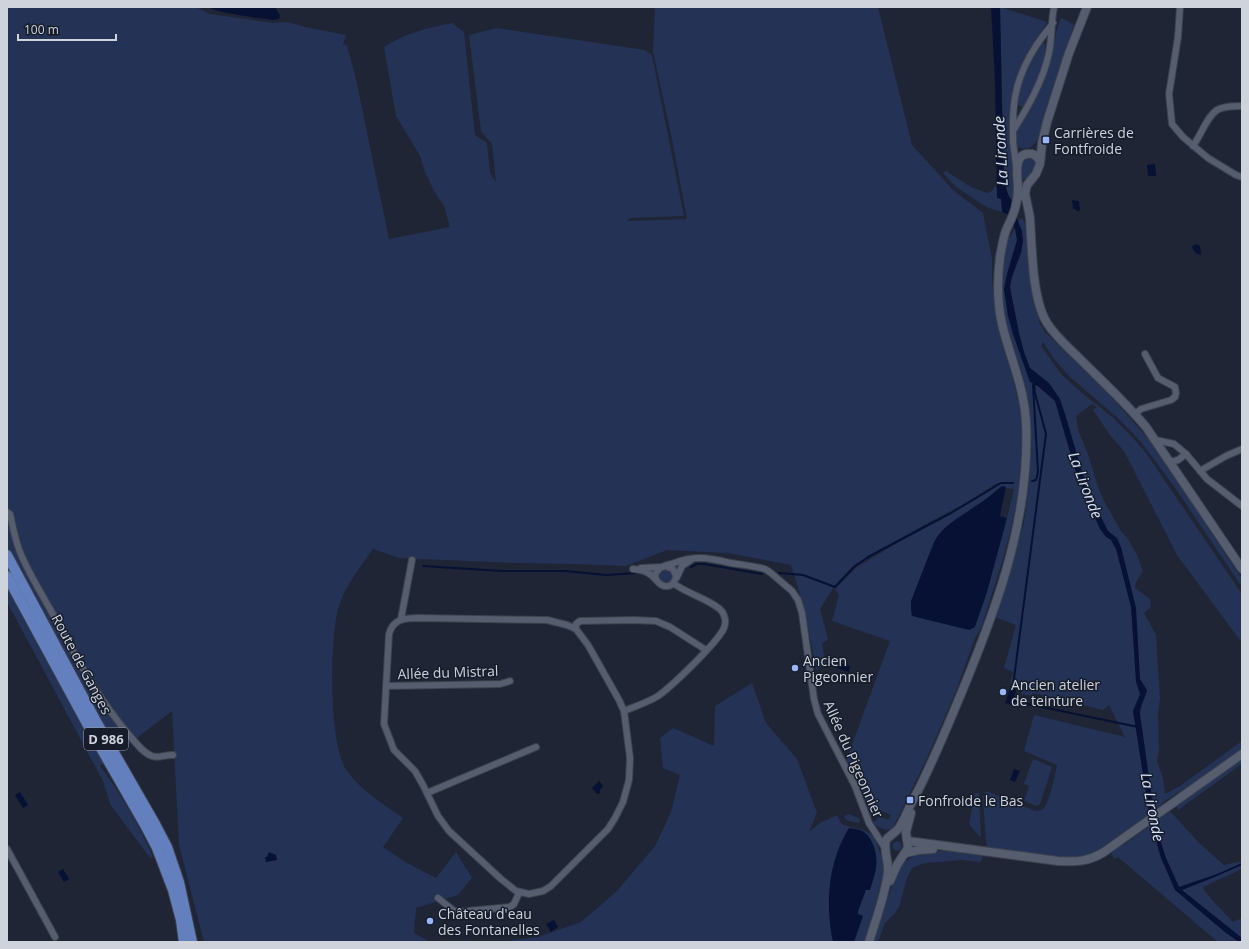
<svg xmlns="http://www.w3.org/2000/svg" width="1249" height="949" viewBox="0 0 1249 949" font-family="'Open Sans',sans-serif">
<rect width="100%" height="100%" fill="#1f2534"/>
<g fill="#243256" fill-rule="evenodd">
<path d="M7,7h189l14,7 63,9 15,-1 17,5 41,8 -3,9 4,2 9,33 33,160 61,-12 -6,-21 -10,-15 -9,-19 -5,-16 -24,-40 -12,-69c22,-14 43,-19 68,-24l12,9 11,103 12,8 3,30 6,9 -4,-38 -11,-13 -12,-96 27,-7 149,22 7,5 32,161 -54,2 -3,3 60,-2 -16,-85 -18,-82 2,-45h223l34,138 41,45 30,23 9,46v20l4,37 24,90 2,21 -1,38 -4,33 -6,31 -8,30 -22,69 -6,10 -19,53 -29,67 -34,70c-8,4 -13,0 -20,-5l7,-7 8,4 3,-5 -11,-5 -9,8 -11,-31 -14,-26 44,-120 -58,-20 7,-26 -4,-6 22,-22 64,-38 19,-9 60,-36 -3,-1 -33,21 -42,22 -68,39 -19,20 -15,24 8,30 -6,5 4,21 -10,5 -11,-59 -14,-46 -63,-12 -61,-3 -41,16 -53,-2 -57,-1 -117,-5 -26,-9c-13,19 -29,38 -35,60 -8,32 -10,135 9,162 14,19 36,33 56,47l-20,29 24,16 29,15 20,-26 16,26 -14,17 -42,13 -2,25 16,9h-226l-25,-97 -7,-134 -72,55c21,28 39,59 53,91l-3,1 -40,-54 -7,-23 -7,-13 -89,-166zM1006,488l8,1 -7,29 -7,-2z"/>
<path d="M1000,7l47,15 -23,39 -7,15 -5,17 -1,18 5,92c-9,-5 -11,-19 -12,-28z"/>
<path d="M1061,18l13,6 -36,116c-6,7 -11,11 -20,7 -6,-15 5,-26 12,-39 5,-9 10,-18 14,-28 8,-20 9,-42 17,-62z"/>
<path d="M1043,43l2,1c5,12 -13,48 -19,60l-4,3 -5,-3c0,-3 -1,-7 0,-10 2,-10 17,-47 26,-51z"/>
<path d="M1028,157l7,1 2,4 -5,12 -5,5h-5l-3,-4 3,-13z"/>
<path d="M946,171l25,16 16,6 5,-2 3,-5 17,22 -4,6 -19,-6 -9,-5 -25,-17 -12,-13z"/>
<path d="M1020,219h3l2,5 4,45 11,45 -1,8 6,10 60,58 48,54 89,135v8l-66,-98 -35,-47 -23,-24 -48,-41 -16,-18 -11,-17 -2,4 20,28 22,20 28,22 22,22 13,15 96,141v49l-65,-88 -53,-104 -14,-16 -17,-25 4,-3 -5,-3 -16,12 2,14 10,24 10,33 7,16 16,28 7,8 9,16 6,16 -7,11 -1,6 15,11 1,8 -7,6 12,22 4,63 -2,15 1,35 -2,13 6,17 2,16 15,-8 62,-45v8l-40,29 -37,23 -17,16 -5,2 -38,28 -20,12 -96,-8 -3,-9 -3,-44 2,-6h4l46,19c4,0 6,0 9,-3 6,-8 11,-33 13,-43l-33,-14 10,-36 91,22 -16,-32 -6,5 -69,-17 -1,3 -12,-2 1,-8 -12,-3 3,-11 -9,-4 12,-43 -22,-8 30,-94 6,-47 -1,-50 -7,-53 -15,-44 -6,-37 1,-15 4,-35 5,-7z"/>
<circle cx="666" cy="576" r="7"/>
<path d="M752,683l14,40 31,36 20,54 -8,19 11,-9 17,-8 4,8 3,2c18,6 30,3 35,25 2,7 6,11 6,19l-20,73h-365l38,-5 43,-15 36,-31 38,-45 16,-34 9,-37 -17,-7 -3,-30 13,-10 41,18 1,-40z"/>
<path d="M1033,759l19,8 -12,37 -4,2 -12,-5 5,-15 -5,-2z"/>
<path d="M1242,759v5l-64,46 -2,-5z"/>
<path d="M975,793h4l2,45 -12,-14z"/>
<path d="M1170,811l29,32 25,22 18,-4v8l-39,18c2,7 23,27 30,35l9,-4v24h-24l-100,-85 -4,2 -3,-8 14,-7z"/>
<path d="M849,814l9,4 2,2 -1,3 -10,-2 -4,-2 -1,-3z"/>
<circle cx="897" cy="846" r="4.5"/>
<path d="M928,851h22l30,3 3,3 -2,4 -2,1 -17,-2 -37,3 -13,5 -5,10 -8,29 -4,6 -10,10 -7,19h-4c4,-14 21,-72 29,-79 8,-6 15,-9 25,-12z"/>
</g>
<g fill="#061134">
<path d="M209,7h66l5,9 -1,3 -7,1c-11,-2 -57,-7 -63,-13z"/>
<path d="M991,7h9l3,152c1,12 1,35 10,43l-1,5 10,24 1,10 -2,12 -9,24 -2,10 9,46 5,19 6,16 19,15 11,16 5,15 18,61 14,34 11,22 9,7 4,9 15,61 4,71 7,11c-2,9 -7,15 -7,24l12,84 3,11 4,27 7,22 13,29 38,-13 25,-11v2l-32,14 -28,11 60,48v4h-3l-13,-9 -51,-43 -14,-32 -11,-39 -17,-108 7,-17 -4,-12 -5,-75 -15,-58 -5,-9 -5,-3 -6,-8 -23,-53 -22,-75 -16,-14 -9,-5 -16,-45 -6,-21 -4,-27 3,-15 10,-34 -2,-11 -6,-14 -7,-3 -1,-13 -4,-1 -2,-118z"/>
<path d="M1155,164l1,12h-8l-1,-11z"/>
<path d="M1072,200l7,1 1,10h-4v-2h-3z"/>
<path d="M1197,244l3,2 1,9c-5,-1 -8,-4 -9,-9z"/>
<path d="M1002,486l4,1 -6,29 7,2 -20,74 -12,35 -6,3 -57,-14 -1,-6v-9l23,-59c9,-17 25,-24 40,-35 10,-6 19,-14 28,-21z"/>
<path d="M839,663l11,3 -1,6 -12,-4z"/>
<path d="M1011,685l6,2 -5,18 -7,-2z"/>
<path d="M1014,769l6,2 -5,11 -5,-2z"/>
<path d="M599,781l4,5 -3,4v3l-3,1 -5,-6z"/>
<path d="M20,792l8,13 -5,3 -8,-13z"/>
<path d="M849,828c5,1 11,1 15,4 10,8 14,24 12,36 -1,7 -4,15 -6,22h-4l-8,21v3l5,2 -9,26h-21c-8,-39 -5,-80 16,-114z"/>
<path d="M269,852l7,3 1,5 -11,2 -1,-5h2z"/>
<path d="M63,869l6,10 -5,3 -6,-10z"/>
<path d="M554,920l4,7 -7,5 -5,-8z"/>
</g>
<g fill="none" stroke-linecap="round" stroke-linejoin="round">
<g stroke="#061134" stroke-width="2">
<path d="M1032,481l4,-1 2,-8 -5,-87"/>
<path d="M423,566l79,5h63l41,4 32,-2"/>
<path d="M691,567l6,-3h7l58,10"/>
<path d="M779,573l24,2 32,12 19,-20 14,-10 83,-44 50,-30h12"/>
<path d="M1013,686l33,-252 -11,-41 -1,-10"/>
<path d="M1013,701l125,26"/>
</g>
<g stroke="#3c414d" stroke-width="8">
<g id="minor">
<path d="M1180,7l-2,30 -9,57 3,30 11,13 25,21 28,17 6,2"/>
<path d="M1053,23c-6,8 -12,15 -17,23 -18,28 -24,52 -23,85 15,-24 30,-50 36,-78 3,-15 2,-31 5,-46"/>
<path d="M1013,131v11l3,23"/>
<path d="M1193,146c8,-11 15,-32 26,-37 7,-3 16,-3 23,-3"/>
<path d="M1135,414l6,-5 30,-9 4,-3 1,-4 -1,-6 -17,-9 -13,-24"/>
<path d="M1156,440l18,4 12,10 21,25 35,27"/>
<path d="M1170,462l8,-2 8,-6"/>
<path d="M1200,471l26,-15 16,-7"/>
<path d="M7,512l3,2c3,13 5,26 10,38 8,20 20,39 30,57 24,44 47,89 80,127 6,7 13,17 22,20 7,3 14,-2 21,-1"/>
<path d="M665,566l8,3 3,7c-3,21 -30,5 -17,-7 4,-4 10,-4 15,-6 23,-8 34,-5 57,0 12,2 23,3 34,6l6,4 21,18 6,9 4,13 12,86 4,15 37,72 14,37 16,25"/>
<path d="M641,568l21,-1"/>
<path d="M633,569c10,1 17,3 23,11"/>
<path d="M677,577l5,-11 9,-6"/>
<path d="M418,618l129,2 20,5 9,4 12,16 31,55 5,11 6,47 -1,22 -6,22 -8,16 -7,11 -57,57 -8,5 -14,3 -13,-3 -15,-12 -52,-48 -11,-15 -15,-31 -8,-14 -21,-21 -10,-26 5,-90c4,-15 15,-16 29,-16z"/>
<path d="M401,619l11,-59"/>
<path d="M576,629v-5l4,-3 54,-1 22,1 14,6 36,23"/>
<path d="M386,686l114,-2 10,-3"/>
<path d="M624,711c11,-5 23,-8 34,-15 13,-9 60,-54 66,-68 2,-5 1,-11 -1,-15 -6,-11 -38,-20 -50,-30"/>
<path d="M427,793l109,-46"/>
<path d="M7,849l48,88"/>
<path d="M438,898l15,12 4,2 53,-5 4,-3 5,-11"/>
</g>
</g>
<g stroke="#3c414d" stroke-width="10">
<g id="tertiary">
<path d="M1025,192c1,9 4,18 5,27 2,29 2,80 17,104 8,13 21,24 31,34 23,23 47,45 68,70l96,142"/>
<path d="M1024,197l3,-12 9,-11 4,-10 2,-21 5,-21 22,-69 18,-46"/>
<path d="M908,841l150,20c17,1 30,1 46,-9l138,-98"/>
<path d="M906,853l13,-3 14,-1"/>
<path d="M890,881l7,-16 11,-17 -2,-16 5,-19"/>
<path d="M869,942c7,-23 16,-46 19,-70 1,-11 -5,-22 -2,-32 4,-5 9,-7 13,-12 5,-8 8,-16 12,-24 16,-29 29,-60 42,-91 39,-92 78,-190 73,-291 -2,-36 -16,-64 -24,-98 -5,-23 -5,-44 -2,-67 2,-10 3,-20 7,-29 4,-8 8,-16 9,-24 2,-6 2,-13 2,-19 -1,-10 -5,-34 14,-31 5,1 6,4 8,7"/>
</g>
</g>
<g stroke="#3c414d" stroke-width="12">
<g id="primary">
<path d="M7,555l90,168 58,101 12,23 12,35 13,60"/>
<path d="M7,576l83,153 55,96 12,23 16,42 8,30 3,22"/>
</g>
</g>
<use href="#minor" stroke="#555d6e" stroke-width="6"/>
<use href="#tertiary" stroke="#555d6e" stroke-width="8"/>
<use href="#primary" stroke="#647fbd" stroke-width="10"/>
</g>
<g fill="#97b6fd" stroke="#161c2a" stroke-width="1.5">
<rect x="1042" y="136" width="8" height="8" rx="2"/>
<circle cx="795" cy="668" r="4"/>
<circle cx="1003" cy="692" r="4"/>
<rect x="906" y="796" width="8" height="8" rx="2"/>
<circle cx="430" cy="921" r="4"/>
</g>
<g text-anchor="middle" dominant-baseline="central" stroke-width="3" stroke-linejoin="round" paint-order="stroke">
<rect fill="#161c2a" stroke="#979ca7" stroke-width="1" x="84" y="728" width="44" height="22" rx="3"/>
<g font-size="13" font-weight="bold" fill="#ced3dc">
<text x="106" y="739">D 986</text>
</g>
<g font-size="14" fill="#ced3dc" stroke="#161c2a" text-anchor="start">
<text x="1054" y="132">Carrières de<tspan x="1054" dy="16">Fontfroide</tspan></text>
<text x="803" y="660">Ancien<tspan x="803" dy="16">Pigeonnier</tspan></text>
<text x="1011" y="684">Ancien atelier<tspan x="1011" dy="16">de teinture</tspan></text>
<text x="918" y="800">Fonfroide le Bas</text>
<text x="438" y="913">Château d'eau<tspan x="438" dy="16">des Fontanelles</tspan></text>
</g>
<g font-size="14" fill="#ced3dc" stroke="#161c2a">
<text transform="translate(82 664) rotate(62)">Route de Ganges</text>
<text transform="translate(448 672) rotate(-2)">Allée du Mistral</text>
<text transform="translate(854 759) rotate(66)">Allée du Pigeonnier</text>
</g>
<g font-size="15" font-style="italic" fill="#d6e3fe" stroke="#161c2a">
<text transform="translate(1000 151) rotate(-93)">La Lironde</text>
<text transform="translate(1086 485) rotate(69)">La Lironde</text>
<text transform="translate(1153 807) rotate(79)">La Lironde</text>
</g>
</g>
<rect width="1249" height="949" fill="none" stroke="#ced3dc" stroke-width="16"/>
<path d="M18 34v6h98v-6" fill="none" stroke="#ced3dc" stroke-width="2"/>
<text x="24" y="34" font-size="12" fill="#ced3dc" stroke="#161c2a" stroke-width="3" paint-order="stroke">100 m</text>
</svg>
